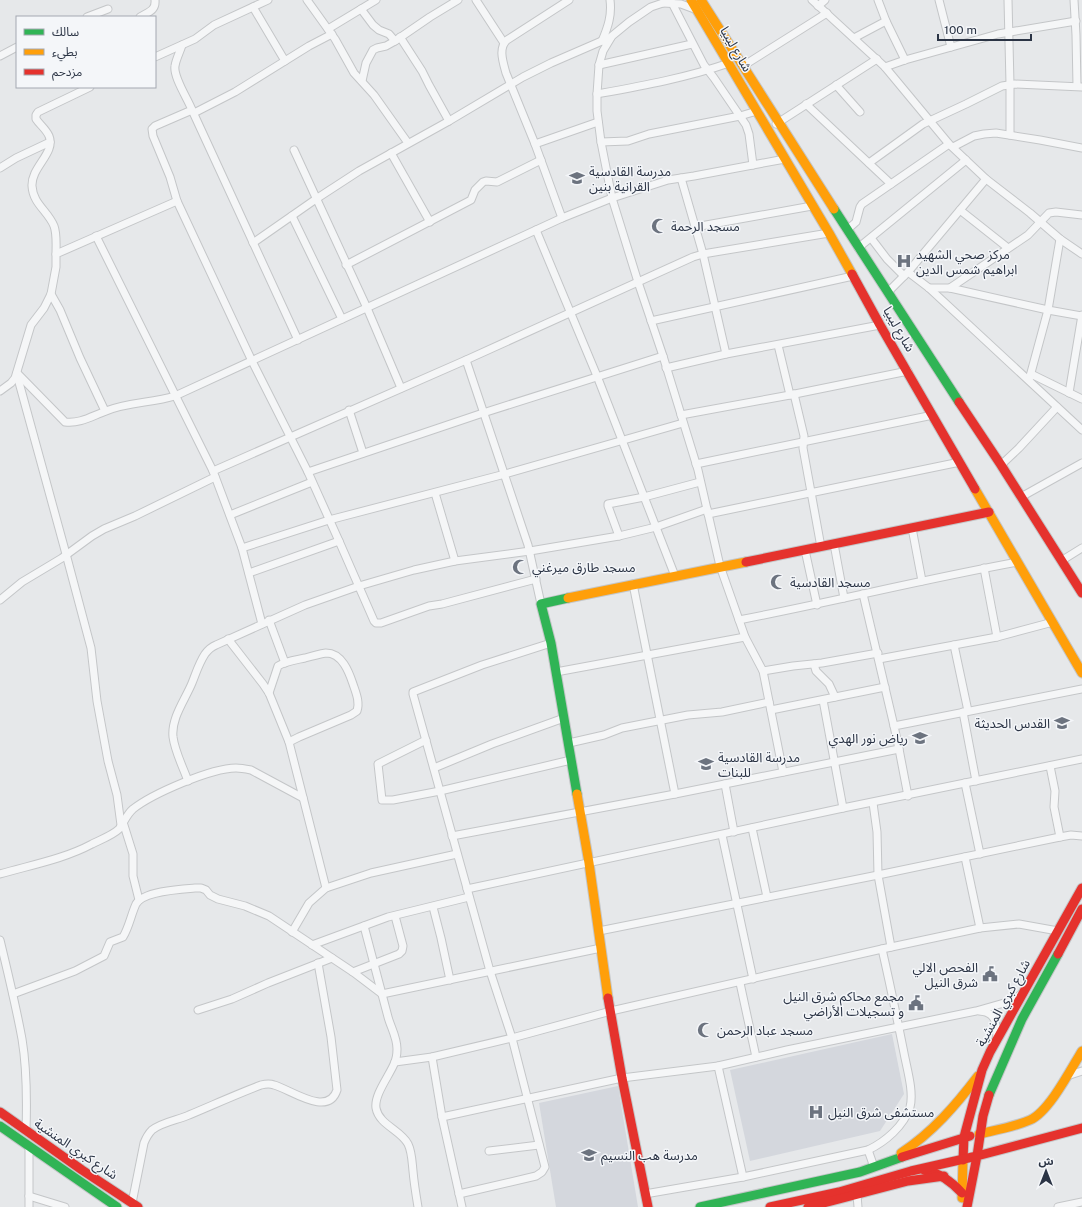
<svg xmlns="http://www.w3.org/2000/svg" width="1082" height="1207" viewBox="0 0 1082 1207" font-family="'Public Sans','Noto Sans Arabic',sans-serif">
<rect width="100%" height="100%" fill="#e6e8ea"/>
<g fill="#d4d7dd">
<path d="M892,1034l12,60 -24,37 -130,30 -20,-91z"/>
<path d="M618,1086l20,121h-82l-17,-104z"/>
</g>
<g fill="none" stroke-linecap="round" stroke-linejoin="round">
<g stroke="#c4c6c8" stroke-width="9">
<g id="street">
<path d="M307,0l28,39 19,34 20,22 34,48"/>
<path d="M476,0l28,43"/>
<path d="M667,0l-4,3 18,1 16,6"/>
<path d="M812,0l73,67 64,77 37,35 44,34 30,26 22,15"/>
<path d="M878,0l8,21 19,39"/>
<path d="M939,0l12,47"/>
<path d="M1008,0l2,84v51"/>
<path d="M1074,0l2,35 1,51"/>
<path d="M663,3l-12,4 -22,15 -17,14 -9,15 -4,14 -2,29v17l4,31 11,56 26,84 25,74 35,114 22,96 25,71 18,34 20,101"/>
<path d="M672,3l32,62 10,13 32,47 3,9 4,31"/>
<path d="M818,6l7,-6"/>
<path d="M253,7l32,54"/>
<path d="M361,9l12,16 6,5 10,4 6,7"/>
<path d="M87,17l21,-8"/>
<path d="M140,17c8,-5 16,-6 15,-17"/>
<path d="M328,29l48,-29"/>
<path d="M400,37l22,34 7,14 20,36"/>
<path d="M854,38l32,-17"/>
<path d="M602,41c6,-14 10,-26 8,-41"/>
<path d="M182,45c-2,7 -6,14 -7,21 -2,11 13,33 17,44l-37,16 -3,3 1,7 17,41 7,24 75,160 56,111 31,69 35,80 2,2h5l48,-17 13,-2 94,-25"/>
<path d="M0,56l17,-9"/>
<path d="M155,57l40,-18 19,-14 54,-25"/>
<path d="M599,65l93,-21"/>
<path d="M743,66l84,-53"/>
<path d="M885,67l20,-7 93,-26 78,-13"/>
<path d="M362,81l4,-18 7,-13 4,-2 9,-2 9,-5 35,-24 28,-17"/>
<path d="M836,85l24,27"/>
<path d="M597,94c44,-8 89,-16 132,-31"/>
<path d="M806,104l85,80"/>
<path d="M192,110l106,230"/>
<path d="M194,113l41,-21 74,-46 23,-12"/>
<path d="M776,124l101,-65"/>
<path d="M601,142l27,-1 21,-7 91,-18 17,-5"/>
<path d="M535,144l63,-22"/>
<path d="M953,147l21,-11 10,-2 12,-1 44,7 42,8"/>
<path d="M294,150l73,158 34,80"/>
<path d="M391,153l39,69"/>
<path d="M869,163l54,-39 43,-20 36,-18 13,-2 67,3"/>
<path d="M0,168l16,-10 34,-16"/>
<path d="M681,178l22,76 23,100"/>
<path d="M960,210l48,38"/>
<path d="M292,216l50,103"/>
<path d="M562,218l-27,-74 -29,-71c-3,-11 -8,-25 1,-33l62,-40"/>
<path d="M695,227l117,-21"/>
<path d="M536,230l61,146 78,200"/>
<path d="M847,230l9,-8 4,-15 2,-3 87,-60"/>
<path d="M96,236l117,235 29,77 20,76"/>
<path d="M871,238l16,21 17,17"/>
<path d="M253,243l63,-44 43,-28 90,-50 74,-44 28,-14 60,-26"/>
<path d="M858,248l108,-88"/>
<path d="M56,254c0,-9 1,-20 -2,-28 -6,-15 -21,-22 -22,-40 -1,-19 24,-33 17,-50 -3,-7 -9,-11 -13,-17v-4l2,-3 52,-25"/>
<path d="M346,265l125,-65 4,-10 8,-8 3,-1 11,1 44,-22"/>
<path d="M908,272l21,16 153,142"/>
<path d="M929,288h21l98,22 34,6"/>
<path d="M950,288l78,-53 21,-22 7,-1 26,3"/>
<path d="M888,292l20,-20 78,-93"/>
<path d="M51,294l9,16 20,48 25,53"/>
<path d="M651,321l202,-45"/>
<path d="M778,345l12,50"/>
<path d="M466,360l62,185 13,59"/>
<path d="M666,368l60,-14 154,-29"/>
<path d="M17,373l48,49c15,2 27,-6 41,-11 22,-9 46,-8 69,-15l387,-178 50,-20 56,-18 26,-4 91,-17"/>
<path d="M1031,374l51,25"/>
<path d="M17,375l49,179 25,94 6,53 11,60 9,34 4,30"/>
<path d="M1029,380l19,-70 12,-71"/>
<path d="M0,391l11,-8 4,-5 16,-53 13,-17 7,-14 5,-27v-13l121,-53"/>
<path d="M1069,393l13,-78"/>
<path d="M794,394l10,42 -1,12 18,99"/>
<path d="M349,410l14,43"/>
<path d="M681,415l109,-20 118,-24"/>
<path d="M696,464l237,-49"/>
<path d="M1001,465l18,-17 38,-41"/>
<path d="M213,471l253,-111 227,-103 10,-3 126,-21"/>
<path d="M308,472l175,-59 180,-57"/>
<path d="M435,493l20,68"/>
<path d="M1021,497l61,-34"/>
<path d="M708,514l252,-52"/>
<path d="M230,515l82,-33"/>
<path d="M912,528l10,53"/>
<path d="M619,536l-11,-30v-2l36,-7 56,-15"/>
<path d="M834,544l10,54"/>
<path d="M242,548l87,-28 176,-46 178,-51"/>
<path d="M805,550l12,55"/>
<path d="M1061,561l21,-13"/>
<path d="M984,568l13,69"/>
<path d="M249,573l90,-32"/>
<path d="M633,584l42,210"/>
<path d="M863,594l31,132"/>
<path d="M0,600l22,-18 40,-24 30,-22 12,-7 31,-13 80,-39"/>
<path d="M269,620l16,43"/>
<path d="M739,620c93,-18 186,-41 279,-58"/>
<path d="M228,639l35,45 6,9 20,49 37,146"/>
<path d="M954,645l14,66"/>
<path d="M879,659l118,-22 56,-15"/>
<path d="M814,664l2,7 13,13 6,13"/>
<path d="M763,671l30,-5 29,-3 56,-10"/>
<path d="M556,672l189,-35"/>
<path d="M269,693l9,-27c8,-5 18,-6 27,-8 7,-2 15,-4 21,-5 16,0 23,19 27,31 3,9 7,18 4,27l-6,4 -52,22 -10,5"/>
<path d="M823,700l20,108"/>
<path d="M771,710l114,-23"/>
<path d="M963,712l13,69"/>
<path d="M426,740l-48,24 4,36h11l47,-9 131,-31"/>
<path d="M569,743l35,-8 18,-7 66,-13 34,-3 47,-10"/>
<path d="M899,749l9,47"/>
<path d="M1050,766l5,25 -1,16 6,30"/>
<path d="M434,768l58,-24 72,-26"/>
<path d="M188,781c-5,-14 -13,-29 -15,-44 -2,-19 12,-37 19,-54 4,-10 7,-20 13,-29 3,-4 6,-7 11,-9l89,-40 54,-19 55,-16 41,-9 75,-10 89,-15 37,-9 51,-18"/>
<path d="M965,783l15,71"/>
<path d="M725,784l9,48"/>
<path d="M873,803l4,29 1,43 13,72"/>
<path d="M123,822l10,32v22l6,24"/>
<path d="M752,828l15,69"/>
<path d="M722,835l31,144"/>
<path d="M452,836l223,-42 224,-45 -5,-23 188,-37"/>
<path d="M965,857l15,71"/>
<path d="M0,874c31,-9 64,-15 92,-30 8,-4 21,-9 27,-15 5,-6 7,-14 14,-20 19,-15 78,-41 103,-41 5,0 10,1 15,2l52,28"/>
<path d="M467,889l376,-81 239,-49"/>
<path d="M433,907l8,31 9,42"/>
<path d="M364,926c8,30 16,60 24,91 3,11 9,20 9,32 0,5 -1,11 -3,15 -5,12 -20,31 -18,44 3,17 25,22 32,36 4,8 4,18 5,27 1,12 3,24 5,36"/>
<path d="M599,931l279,-56 182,-38 11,-2 11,1"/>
<path d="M292,932l17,-29 17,-15 45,-15 86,-19"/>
<path d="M0,940c8,33 16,66 22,99 5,30 5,61 4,92"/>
<path d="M312,945l76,-28 81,-20"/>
<path d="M353,972l46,-18 3,-3 1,-5 -8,-30"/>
<path d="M740,983l16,74"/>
<path d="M13,994l62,-23 29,-15 6,-14 13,-5c6,-10 8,-22 13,-33 7,-13 45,-15 59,-16h6l5,2 4,5 8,4 27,7 24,10 84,56 29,22 219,-46"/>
<path d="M198,1010l34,-11 36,-16 64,-25"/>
<path d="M979,1011c17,1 17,11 18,26"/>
<path d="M432,1057l10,60 20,90"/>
<path d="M395,1062l37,-5 80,-19 99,-27 271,-62 98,-21 39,-4 39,7"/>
<path d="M718,1066l25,111"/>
<path d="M1067,1076l15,-5"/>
<path d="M442,1117l180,-39 96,-12 69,-16 189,-39 35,-10 9,-6"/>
<path d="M868,1150l6,17"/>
<path d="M489,1151l50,-6"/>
<path d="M459,1194l77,-18 6,-4 3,-5 -33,-129 -22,-67 -77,-277v-2l69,-27 69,-22"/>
<path d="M645,1194l98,-17 125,-27c17,-8 36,-24 42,-43 4,-15 -3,-38 -6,-54 -7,-35 -14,-69 -22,-104"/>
<path d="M857,1195l1,12"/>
<path d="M29,1196l36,11"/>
<path d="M132,1203l12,-60c2,-5 4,-9 8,-13 10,-8 26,-10 37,-15 24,-10 48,-21 72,-30 4,-1 8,-2 13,0 16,4 54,33 63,5l-6,-53 -13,-74"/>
<path d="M29,1207v-60"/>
<path d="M1058,1207l24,-5"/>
</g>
</g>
<g stroke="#c4c6c8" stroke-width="11">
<g id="fast">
<path d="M834,209l125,193"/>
<path d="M568,598l-27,6 10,39 26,151"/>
<path d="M989,1095l33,-76 36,-65"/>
<path d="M0,1126l117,81"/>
<path d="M700,1207l160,-35 42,-15"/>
</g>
</g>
<g stroke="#c4c6c8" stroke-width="11">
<g id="slow">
<path d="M691,0l138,233 23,41"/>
<path d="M701,0l133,209"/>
<path d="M975,489l107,184"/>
<path d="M568,598l178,-36"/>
<path d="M577,794l12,69 19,135"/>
<path d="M979,1134c17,-4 35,-7 51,-14 19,-8 41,-51 52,-69"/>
<path d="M901,1153c31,-20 55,-48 77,-77"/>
<path d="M962,1198l1,-38"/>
</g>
</g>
<g stroke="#c4c6c8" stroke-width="11">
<g id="jam">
<path d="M852,274l28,51 95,164"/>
<path d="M959,402l42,63 81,128"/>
<path d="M746,562l243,-50"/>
<path d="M1058,954l24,-45"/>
<path d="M608,998l14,80 26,129"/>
<path d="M0,1112l82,58 56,37"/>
<path d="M902,1157l68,-21"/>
<path d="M963,1160l1,-23 18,-67 8,-18 92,-164"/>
<path d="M924,1170c16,3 27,11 38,23"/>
<path d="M770,1207l69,-15 72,-21 66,-15 6,-40 6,-21"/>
<path d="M808,1207l100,-26 36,-5"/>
<path d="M967,1207l10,-51 105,-28"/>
</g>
</g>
<use href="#street" stroke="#f5f6f7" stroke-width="7"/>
<use href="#fast" stroke="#30b455" stroke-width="9"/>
<use href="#slow" stroke="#ff9f0a" stroke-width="9"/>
<use href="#jam" stroke="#e5322d" stroke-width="9"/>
</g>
<defs>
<g id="school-bare" transform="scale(1.2)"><path d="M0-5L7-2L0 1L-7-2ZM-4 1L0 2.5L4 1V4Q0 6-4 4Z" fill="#6c737f" stroke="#f4f6f9" stroke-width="2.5" paint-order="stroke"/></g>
<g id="mosque-bare" transform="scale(1.2)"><path d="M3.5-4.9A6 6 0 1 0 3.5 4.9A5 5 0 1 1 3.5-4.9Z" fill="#6c737f" stroke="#f4f6f9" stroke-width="2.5" paint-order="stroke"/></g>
<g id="hospital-bare" transform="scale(1.2)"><path d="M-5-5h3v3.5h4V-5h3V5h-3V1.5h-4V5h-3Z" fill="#6c737f" stroke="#f4f6f9" stroke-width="2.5" paint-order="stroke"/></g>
<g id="civic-bare" transform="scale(1.2)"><path d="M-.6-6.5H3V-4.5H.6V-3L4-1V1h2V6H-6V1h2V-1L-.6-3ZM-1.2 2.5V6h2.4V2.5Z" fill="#6c737f" stroke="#f4f6f9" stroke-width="2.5" paint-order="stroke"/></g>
</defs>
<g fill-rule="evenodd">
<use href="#school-bare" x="577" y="178"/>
<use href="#mosque-bare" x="659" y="226"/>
<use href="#hospital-bare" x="904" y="261"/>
<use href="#mosque-bare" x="520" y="567"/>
<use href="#mosque-bare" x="778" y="582"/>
<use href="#school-bare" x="1062" y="723"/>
<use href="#school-bare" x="920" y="738"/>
<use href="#school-bare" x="706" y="764"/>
<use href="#civic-bare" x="990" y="974"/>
<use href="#civic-bare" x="916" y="1003"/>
<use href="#mosque-bare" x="705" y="1030"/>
<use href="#hospital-bare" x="816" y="1112"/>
<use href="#school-bare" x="589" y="1155"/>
</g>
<g text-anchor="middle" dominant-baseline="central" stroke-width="3" stroke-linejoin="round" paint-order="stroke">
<g font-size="13" fill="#2b3445" stroke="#f4f6f9">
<text transform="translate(736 49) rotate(60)">شارع ليبيا</text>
<text transform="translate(899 329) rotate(60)">شارع ليبيا</text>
<text transform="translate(1003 1003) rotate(-61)">شارع كبري المنشية</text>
<text transform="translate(76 1149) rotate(34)">شارع كبري المنشية</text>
</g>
<g font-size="13" fill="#2b3445" stroke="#f4f6f9" text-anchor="start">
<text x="589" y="171">مدرسة القادسية<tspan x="589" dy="15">القرانية بنين</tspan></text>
<text x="671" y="226">مسجد الرحمة</text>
<text x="916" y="254">مركز صحي الشهيد<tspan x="916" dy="15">ابراهيم شمس الدين</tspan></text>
<text x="532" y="567">مسجد طارق ميرغني</text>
<text x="790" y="582">مسجد القادسية</text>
<text x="1050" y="723" text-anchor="end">القدس الحديثة</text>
<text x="908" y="738" text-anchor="end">رياض نور الهدي</text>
<text x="718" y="757">مدرسة القادسية<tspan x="718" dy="15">للبنات</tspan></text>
<text x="978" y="967" text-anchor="end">الفحص الالي<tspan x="978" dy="15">شرق النيل</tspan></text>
<text x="904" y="996" text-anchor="end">مجمع محاكم شرق النيل<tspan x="904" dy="15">و تسجيلات الأراضي</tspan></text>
<text x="717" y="1030">مسجد عباد الرحمن</text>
<text x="828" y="1112">مستشفى شرق النيل</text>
<text x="601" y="1155">مدرسة هب النسيم</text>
</g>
</g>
<rect x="16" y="16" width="140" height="72" fill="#f4f6f9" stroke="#a4a8b1"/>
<rect x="24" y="29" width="20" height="6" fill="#30b455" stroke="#a4a8b1"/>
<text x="52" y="36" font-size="12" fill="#2b3445">سالك</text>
<rect x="24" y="49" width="20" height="6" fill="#ff9f0a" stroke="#a4a8b1"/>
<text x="52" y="56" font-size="12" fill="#2b3445">بطيء</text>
<rect x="24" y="69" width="20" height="6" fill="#e5322d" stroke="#a4a8b1"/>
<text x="52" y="76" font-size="12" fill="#2b3445">مزدحم</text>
<g transform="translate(1046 1171)" stroke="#f4f6f9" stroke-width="3" paint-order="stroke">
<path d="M0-3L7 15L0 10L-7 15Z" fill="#2b3445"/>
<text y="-6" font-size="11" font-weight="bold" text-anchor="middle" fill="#2b3445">ش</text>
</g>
<path d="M938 34v6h93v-6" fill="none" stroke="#2b3445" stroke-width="2"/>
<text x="944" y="34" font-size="12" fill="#2b3445" stroke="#f4f6f9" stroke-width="3" paint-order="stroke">100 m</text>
</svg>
